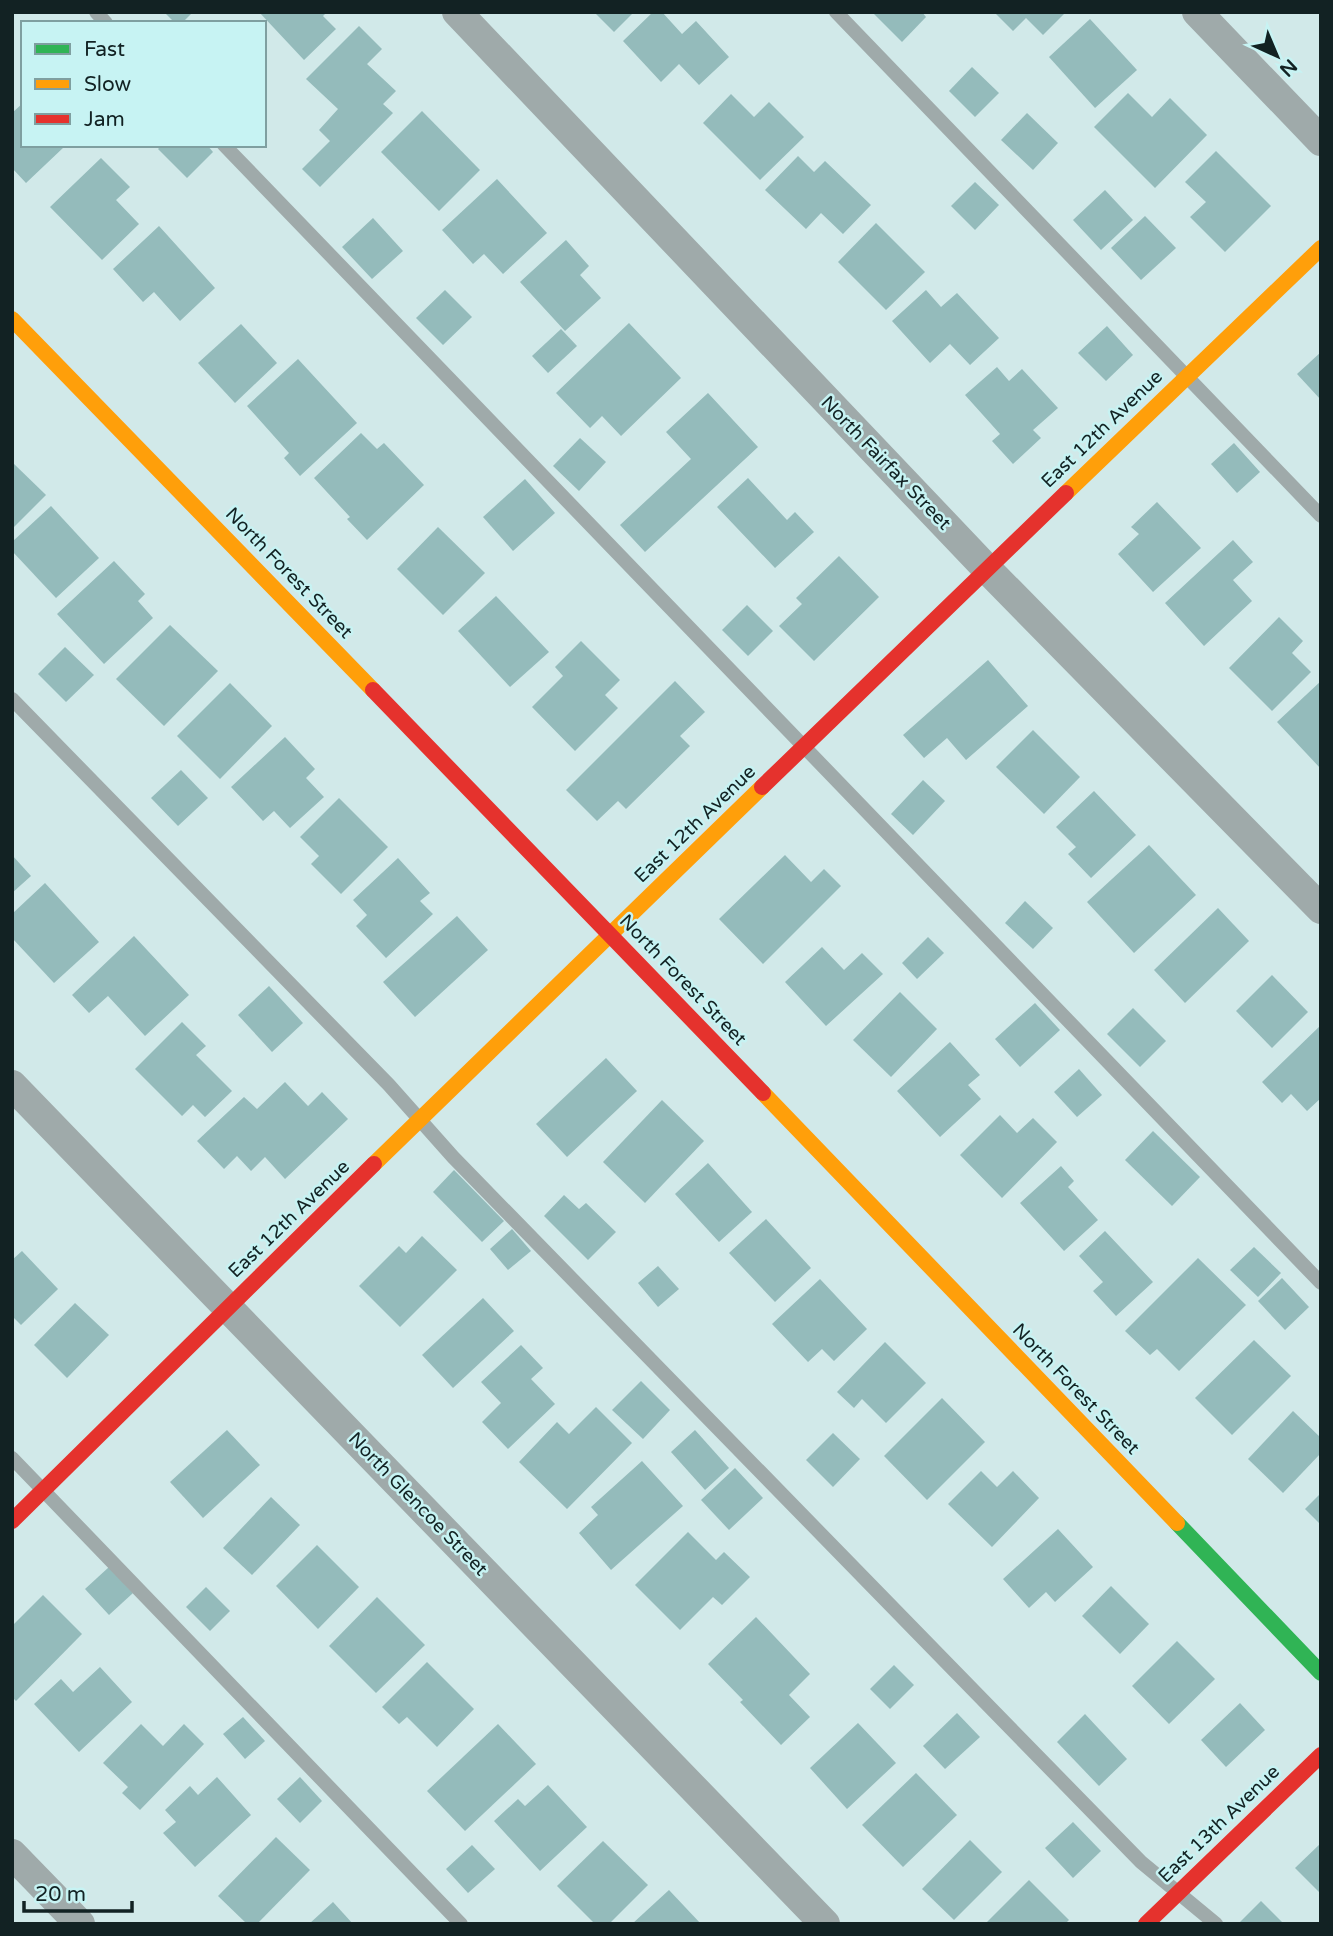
<svg xmlns="http://www.w3.org/2000/svg" width="1333" height="1936" viewBox="0 0 1333 1936" font-family="'Varela Round',sans-serif">
<rect width="100%" height="100%" fill="#d1e9e9"/>
<g fill="#94bbbb">
<path d="M164,12h29l-11,11h-7z"/>
<path d="M259,12h68l-4,4 13,13 -32,31z"/>
<path d="M594,12h40l-20,20z"/>
<path d="M653,12h9l20,22 14,-13 33,36 -30,28 -20,-21 -18,18 -38,-41z"/>
<path d="M872,12h50l4,5 -24,25z"/>
<path d="M994,12h72l-23,23 -17,-17 -13,13z"/>
<path d="M1090,19l47,51 -42,38 -46,-51z"/>
<path d="M359,26l23,23 -15,15 29,27 -13,13 10,9 -73,74 -18,-18 28,-28 -11,-11 19,-21 -32,-30z"/>
<path d="M972,67l27,26 -24,24 -26,-26z"/>
<path d="M1128,93l24,24 18,-19 37,37 -52,53 -61,-61z"/>
<path d="M731,94l23,23 15,-15 35,35 -44,43 -57,-57z"/>
<path d="M23,103v42h39l2,2 -38,36 -14,-15v-55z"/>
<path d="M422,111l58,59 -41,41 -58,-59z"/>
<path d="M1027,113l31,30 -25,27 -32,-30z"/>
<path d="M162,145h45l6,7 -26,26 -29,-29z"/>
<path d="M1216,151l55,55 -46,46 -35,-35 16,-15 -21,-20z"/>
<path d="M798,156l16,16 11,-11 46,44 -28,29 -22,-21 -15,16 -41,-39z"/>
<path d="M101,158l29,29 -14,13 23,24 -37,36 -52,-53z"/>
<path d="M497,179l50,54 -44,41 -19,-20 -11,10 -31,-34z"/>
<path d="M975,182l24,23 -24,25 -24,-24z"/>
<path d="M1105,190l28,30 -32,30 -28,-30z"/>
<path d="M1145,216l31,32 -35,32 -30,-32z"/>
<path d="M373,218l30,33 -31,28 -30,-32z"/>
<path d="M876,223l49,49 -39,38 -48,-48z"/>
<path d="M159,226l56,62 -35,33 -26,-29 -11,10 -30,-33z"/>
<path d="M566,240l23,26 -9,9 21,23 -36,33 -45,-49z"/>
<path d="M445,290l27,27 -29,28 -27,-27z"/>
<path d="M926,290l15,17 16,-14 42,45 -29,27 -20,-21 -20,19 -38,-42z"/>
<path d="M629,323l52,55 -60,58 -19,-20 -12,12 -34,-35z"/>
<path d="M241,324l36,39 -42,40 -37,-40z"/>
<path d="M1107,326l26,29 -27,26 -28,-28z"/>
<path d="M561,329l16,17 -29,27 -16,-17z"/>
<path d="M1321,352v48l-24,-26z"/>
<path d="M298,359l59,64 -57,53 -16,-18 5,-5 -42,-47z"/>
<path d="M997,367l12,14 13,-12 36,39 -25,22 8,8 -28,26 -21,-23 8,-7 -35,-39z"/>
<path d="M708,393l50,54 -113,105 -25,-27 71,-66 -25,-27z"/>
<path d="M361,433l16,16 7,-6 40,42 -57,55 -20,-21 3,-2 -36,-39z"/>
<path d="M580,438l26,24 -27,29 -26,-25z"/>
<path d="M1234,443l26,29 -23,21 -26,-29z"/>
<path d="M12,462l34,33 -34,34z"/>
<path d="M748,478l39,42 8,-8 19,20 -39,36 -58,-61z"/>
<path d="M525,479l30,34 -42,38 -30,-34z"/>
<path d="M1157,502l44,46 -48,44 -35,-38 21,-20 -8,-7z"/>
<path d="M51,506l48,52 -43,40 -44,-47v-9z"/>
<path d="M438,527l47,46 -42,42 -46,-46z"/>
<path d="M1233,540l20,22 -20,18 19,21 -48,45 -39,-43z"/>
<path d="M839,556l40,41 -65,64 -35,-35 23,-22 -6,-6z"/>
<path d="M114,561l31,33 -7,7 15,17 -49,46 -47,-50z"/>
<path d="M496,596l53,56 -39,35 -52,-56z"/>
<path d="M747,605l26,26 -25,25 -26,-26z"/>
<path d="M1279,617l24,24 -11,12 19,19 -39,39 -43,-43z"/>
<path d="M170,625l48,46 -54,55 -48,-47z"/>
<path d="M581,641l39,39 -15,15 13,13 -43,43 -43,-44 31,-31 -8,-9z"/>
<path d="M65,647l29,28 -28,27 -28,-28z"/>
<path d="M988,660l40,46 -62,54 -19,-22 -23,20 -21,-23z"/>
<path d="M675,681l30,31 -25,24 10,10 -64,63 -8,-8 -21,20 -31,-31z"/>
<path d="M1321,681v88l-44,-47z"/>
<path d="M230,683l42,43 -52,53 -43,-43z"/>
<path d="M1033,730l47,47 -36,37 -48,-47z"/>
<path d="M285,737l30,32 -9,9 18,19 -34,31 -16,-17 -11,10 -32,-34z"/>
<path d="M181,770l27,28 -30,28 -27,-28z"/>
<path d="M923,780l22,21 -32,34 -22,-21z"/>
<path d="M1094,791l42,44 -45,43 -23,-24 8,-7 -20,-20z"/>
<path d="M339,798l49,49 -47,47 -30,-30 8,-8 -19,-19z"/>
<path d="M1149,845l47,50 -62,58 -47,-51z"/>
<path d="M12,855l19,21 -19,17z"/>
<path d="M785,855l26,27 13,-13 17,17 -78,78 -44,-45z"/>
<path d="M398,858l32,35 -10,8 13,13 -47,44 -30,-32 11,-11 -14,-15z"/>
<path d="M45,883l54,59 -45,41 -42,-45v-24z"/>
<path d="M1025,901l28,27 -20,21 -28,-26z"/>
<path d="M1218,908l31,33 -64,62 -31,-33z"/>
<path d="M457,916l31,34 -73,67 -32,-35z"/>
<path d="M134,936l55,59 -44,41 -37,-40 -19,17 -17,-18z"/>
<path d="M928,937l16,16 -27,26 -15,-16z"/>
<path d="M822,947l22,23 18,-17 21,21 -57,52 -41,-44z"/>
<path d="M1272,975l36,37 -36,36 -36,-37z"/>
<path d="M269,986l34,37 -31,29 -34,-37z"/>
<path d="M900,992l37,37 -46,48 -38,-37z"/>
<path d="M1035,1003l25,27 -40,37 -25,-28z"/>
<path d="M1133,1008l33,33 -26,26 -33,-33z"/>
<path d="M182,1022l24,24 -10,9 36,36 -27,26 -12,-12 -11,11 -47,-47z"/>
<path d="M1321,1025v73l-14,13 -16,-17 -9,9 -20,-21z"/>
<path d="M950,1042l30,33 -12,10 13,14 -41,38 -43,-46z"/>
<path d="M606,1058l31,33 -70,66 -31,-33z"/>
<path d="M1079,1069l23,26 -25,22 -23,-25z"/>
<path d="M285,1082l23,24 14,-14 26,27 -63,60 -20,-22 -14,14 -14,-15 -13,13 -27,-28 47,-44 13,12z"/>
<path d="M662,1100l42,41 -59,62 -42,-41z"/>
<path d="M1000,1115l17,18 16,-15 24,24 -55,56 -42,-43z"/>
<path d="M1153,1131l47,46 -28,29 -47,-46z"/>
<path d="M708,1163l44,49 -33,30 -44,-48z"/>
<path d="M1061,1166l13,15 -6,6 30,33 -34,31 -44,-48z"/>
<path d="M454,1170l50,51 -22,21 -49,-50z"/>
<path d="M564,1195l15,14 7,-6 30,29 -28,28 -44,-44z"/>
<path d="M766,1219l45,49 -36,34 -46,-49z"/>
<path d="M512,1229l19,22 -23,19 -18,-21z"/>
<path d="M1105,1231l48,51 -37,34 -23,-25 10,-9 -24,-26z"/>
<path d="M422,1236l35,34 -57,57 -41,-41 40,-40 7,7z"/>
<path d="M1254,1247l27,26 -23,24 -28,-27z"/>
<path d="M22,1251l36,38 -37,36 -9,-9v-56z"/>
<path d="M1198,1258l48,47 -67,66 -22,-22 -7,6 -25,-24z"/>
<path d="M658,1266l21,23 -21,18 -20,-24z"/>
<path d="M1282,1278l27,29 -24,23 -27,-29z"/>
<path d="M820,1279l47,50 -33,32 -12,-12 -14,13 -36,-38z"/>
<path d="M483,1298l31,33 -61,57 -31,-33z"/>
<path d="M75,1303l34,32 -42,43 -33,-33z"/>
<path d="M1254,1340l37,36 -59,59 -37,-37z"/>
<path d="M885,1342l41,41 -40,40 -24,-24 -8,9 -17,-16z"/>
<path d="M521,1345l22,23 -12,11 24,25 -47,45 -26,-27 19,-19 -20,-21z"/>
<path d="M641,1381l29,29 -27,29 -31,-29z"/>
<path d="M942,1398l43,44 -58,58 -43,-44z"/>
<path d="M596,1407l36,36 -65,66 -48,-47 38,-40 12,12z"/>
<path d="M1293,1411l28,27v15l-38,40 -35,-34z"/>
<path d="M227,1430l33,35 -57,53 -33,-36z"/>
<path d="M695,1430l34,38 -24,22 -34,-38z"/>
<path d="M833,1433l27,26 -27,28 -27,-27z"/>
<path d="M642,1461l41,45 -72,64 -32,-37 19,-18 -7,-8z"/>
<path d="M735,1468l28,30 -34,32 -28,-30z"/>
<path d="M981,1471l16,16 16,-16 26,27 -47,49 -44,-43z"/>
<path d="M1321,1493v32l-16,-16z"/>
<path d="M271,1497l29,28 -48,50 -29,-27z"/>
<path d="M1058,1529l35,38 -38,35 -9,-10 -17,16 -26,-29z"/>
<path d="M688,1532l28,28 8,-8 26,25 -28,28 -9,-8 -33,33 -45,-45z"/>
<path d="M317,1545l42,42 -41,42 -42,-43z"/>
<path d="M109,1567l24,26 -24,22 -24,-26z"/>
<path d="M1111,1586l38,38 -29,30 -38,-38z"/>
<path d="M206,1587l24,24 -20,20 -24,-24z"/>
<path d="M43,1595l39,39 -66,67 -4,-4v-71z"/>
<path d="M377,1597l48,48 -49,48 -47,-47z"/>
<path d="M756,1617l54,57 -21,21 21,22 -29,28 -41,-43 3,-2 -35,-36z"/>
<path d="M1177,1641l38,38 -46,45 -37,-38z"/>
<path d="M427,1662l47,47 -37,38 -30,-30 -8,7 -17,-17z"/>
<path d="M894,1665l20,20 -24,24 -20,-20z"/>
<path d="M100,1667l32,35 -53,50 -45,-48 27,-25 12,13z"/>
<path d="M1240,1703l25,27 -39,37 -25,-27z"/>
<path d="M957,1713l23,24 -35,32 -22,-23z"/>
<path d="M1085,1714l42,45 -28,27 -42,-44z"/>
<path d="M243,1717l22,24 -20,18 -22,-25z"/>
<path d="M858,1723l38,40 -49,46 -37,-41z"/>
<path d="M141,1724l22,22 21,-22 20,20 -64,66 -18,-17 6,-6 -25,-24z"/>
<path d="M498,1724l38,40 -71,67 -38,-40z"/>
<path d="M916,1773l41,42 -54,52 -41,-42z"/>
<path d="M217,1777l34,38 -56,52 -32,-34 13,-11 -11,-12 25,-24 8,9z"/>
<path d="M300,1777l22,24 -22,22 -23,-24z"/>
<path d="M548,1785l39,42 -47,44 -46,-50 24,-22 7,7z"/>
<path d="M1073,1822l28,29 -28,27 -28,-30z"/>
<path d="M276,1837l34,33 -53,54h-10l-29,-28z"/>
<path d="M970,1840l32,32 -48,48 -32,-31z"/>
<path d="M603,1841l45,44 -39,39h-14l-38,-38z"/>
<path d="M1321,1843v51l-26,-26z"/>
<path d="M472,1845l23,24 -27,24 -22,-24z"/>
<path d="M1029,1880l40,40 -4,4h-80z"/>
<path d="M669,1890l32,34h-69z"/>
<path d="M1261,1901l23,23h-46z"/>
<path d="M333,1902l20,22h-44z"/>
</g>
<g fill="none" stroke-linecap="round" stroke-linejoin="round">
<g stroke="#9faaaa" stroke-width="14">
<path d="M96,12l10,11"/>
<path d="M836,12l485,504"/>
<path d="M224,145l1097,1138"/>
<path d="M12,699l377,386 64,72 688,705 75,62"/>
<path d="M12,1458l449,466"/>
</g>
<g stroke="#9faaaa" stroke-width="30">
<path d="M457,12l530,557 334,340"/>
<path d="M1197,12l124,129"/>
<path d="M12,1085l813,839"/>
<path d="M12,1854l68,70"/>
</g>
<path stroke="#30b455" stroke-width="16" d="M1177,1523l144,150"/>
<g stroke="#ff9f0a" stroke-width="16">
<path d="M12,319l361,371"/>
<path d="M1066,493l255,-245"/>
<path d="M763,1093l414,430"/>
<path d="M374,1164l388,-377"/>
</g>
<g stroke="#e5322d" stroke-width="16">
<path d="M373,690l390,403"/>
<path d="M762,787l304,-294"/>
<path d="M12,1521l362,-357"/>
<path d="M1146,1924l175,-169"/>
</g>
</g>
<g text-anchor="middle" dominant-baseline="central" stroke-width="5" stroke-linejoin="round" paint-order="stroke">
<g font-size="19" fill="#122223" stroke="#c7f3f3">
<text transform="translate(1102 429) rotate(-44)">East 12th Avenue</text>
<text transform="translate(886 463) rotate(46)">North Fairfax Street</text>
<text transform="translate(289 573) rotate(46)">North Forest Street</text>
<text transform="translate(695 824) rotate(-44)">East 12th Avenue</text>
<text transform="translate(683 980) rotate(46)">North Forest Street</text>
<text transform="translate(289 1219) rotate(-44)">East 12th Avenue</text>
<text transform="translate(1076 1389) rotate(46)">North Forest Street</text>
<text transform="translate(418 1504) rotate(46)">North Glencoe Street</text>
<text transform="translate(1219 1824) rotate(-44)">East 13th Avenue</text>
</g>
</g>
<rect width="1333" height="1936" fill="none" stroke="#122223" stroke-width="28"/>
<rect x="21" y="21" width="245" height="126" fill="#c7f3f3" stroke="#7f9fa0" stroke-width="2"/>
<rect x="35" y="44" width="35" height="10" fill="#30b455" stroke="#7f9fa0" stroke-width="2"/>
<text x="84" y="56" font-size="21" fill="#122223">Fast</text>
<rect x="35" y="79" width="35" height="10" fill="#ff9f0a" stroke="#7f9fa0" stroke-width="2"/>
<text x="84" y="91" font-size="21" fill="#122223">Slow</text>
<rect x="35" y="114" width="35" height="10" fill="#e5322d" stroke="#7f9fa0" stroke-width="2"/>
<text x="84" y="126" font-size="21" fill="#122223">Jam</text>
<g transform="translate(1277 56) rotate(136)" stroke="#c7f3f3" stroke-width="5" paint-order="stroke">
<path d="M0-5L12 26L0 18L-12 26Z" fill="#122223"/>
<text y="-10" font-size="19" font-weight="bold" text-anchor="middle" fill="#122223">N</text>
</g>
<path d="M24 1901v10h108v-10" fill="none" stroke="#122223" stroke-width="3.5"/>
<text x="35" y="1901" font-size="21" fill="#122223" stroke="#c7f3f3" stroke-width="5" paint-order="stroke">20 m</text>
</svg>
